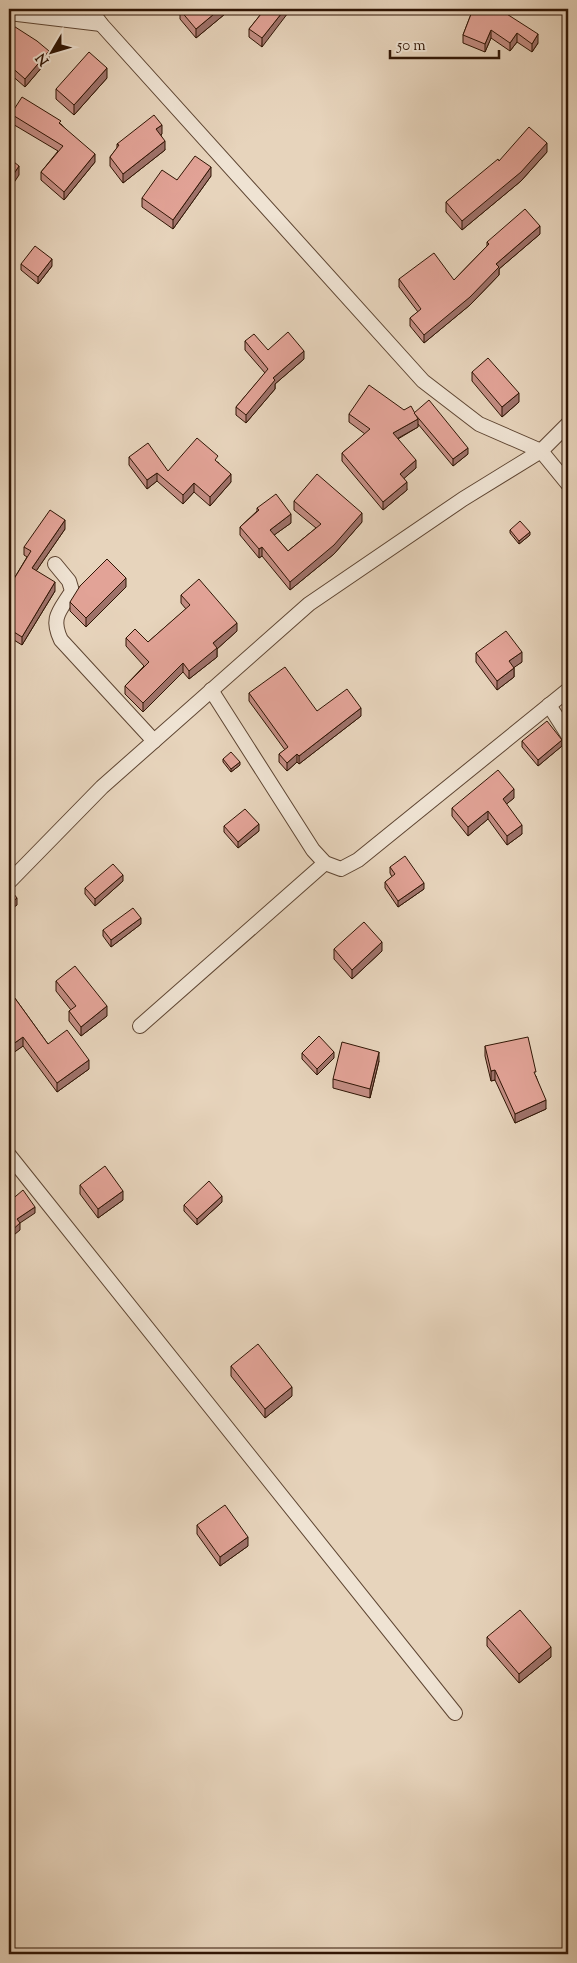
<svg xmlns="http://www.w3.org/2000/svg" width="577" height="1963" viewBox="0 0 577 1963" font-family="'Sorts Mill Goudy',serif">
<rect width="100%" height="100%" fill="#e7d4bc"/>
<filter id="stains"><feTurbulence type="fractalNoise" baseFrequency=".004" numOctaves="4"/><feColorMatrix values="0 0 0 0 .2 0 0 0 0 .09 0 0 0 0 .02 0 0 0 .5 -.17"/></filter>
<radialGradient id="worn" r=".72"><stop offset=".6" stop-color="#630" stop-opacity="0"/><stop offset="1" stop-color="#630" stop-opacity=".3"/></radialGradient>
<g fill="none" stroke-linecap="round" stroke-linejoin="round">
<g stroke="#5e4532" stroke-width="16">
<g id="minor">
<path d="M90,9l11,15 322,357 56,43 62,27 27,33"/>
<path d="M9,13l92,11"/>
<path d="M55,564l14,17 3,10c-12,20 -22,26 -11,49l93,101"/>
<path d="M211,690l102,160 12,13 16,6 17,-9 210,-170"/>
<path d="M549,705l19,30"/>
<path d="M9,882l93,-95 207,-183 154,-105 78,-48 27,-27"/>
<path d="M140,1026l185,-163"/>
<path d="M9,1155l446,558"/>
</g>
</g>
<use href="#minor" stroke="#efe3d3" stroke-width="14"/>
</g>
<g fill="#c28c82" stroke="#301504">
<path d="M231,9l-35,29 -16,-19v-9z"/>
<path d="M265,9l-3,38 -13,-10v-8z"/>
<path d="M473,9l65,34 -6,9 -15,-10 -7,9 -19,-13 -6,14 -22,-9v-8z"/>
<path d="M502,9h34l-1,4z"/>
<path d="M9,23l40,36 -24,28 -16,-14z"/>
<path d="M107,78l-33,37 -18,-16v-10z"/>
<path d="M11,114l50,10 34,38 -31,38 -23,-20v-8l17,-21 -47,-28z"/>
<path d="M162,134l-1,1 4,15 -42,33 -13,-17v-9l7,-9v-4z"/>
<path d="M547,152l-26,29 -59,49 -16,-18v-10l53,-41z"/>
<path d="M211,176l-38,53 -31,-22v-9l35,-18z"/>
<path d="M540,234l-41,35v6l-29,30 -46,38 -14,-17v-8l8,-6 -19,-25v-8l55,1 33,-34v-4z"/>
<path d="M21,264l31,2 -14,18 -17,-14z"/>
<path d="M245,341l23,9 36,9 -29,25v5l-29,34 -10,-8v-8l29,-34 -20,-23z"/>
<path d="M472,372l47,30 -17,15 -30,-36z"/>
<path d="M404,410l10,2 54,42 -15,12 -35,-42v3l-20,12 18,29 -12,10 3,12 -24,20 -41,-49v-8l23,-19 -16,-12v-8z"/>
<path d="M129,457l39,14 50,-9 13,20 -21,24 -16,-14 -11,12 -26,-23 -10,8 -18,-24z"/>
<path d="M294,501l68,21 -28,32 -44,36 -28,-34 -3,2 -19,-23v-8l17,-16v-3l34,15 -17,12 14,16 28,-23 -22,-18z"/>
<path d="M65,529l-29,42 19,20 -33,54 -13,-8v-50l18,-30 -3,-2v-8z"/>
<path d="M510,530l20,5 -11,9 -9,-11z"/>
<path d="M126,587l-40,40 -16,-16v-9z"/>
<path d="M181,595l56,36 -20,18v8l-28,22 -6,-7 -40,40 -18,-18v-8l19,-20 -18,-20v-8l22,4 38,-33 -5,-6z"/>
<path d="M476,653l46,9 -8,5v10l-17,13 -21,-28z"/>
<path d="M249,693l68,18 44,5 -62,48 -2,-2 -10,9 -8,-9v-8l6,-4 -36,-49z"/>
<path d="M522,741l40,5 -24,20 -16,-19z"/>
<path d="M223,759l17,6 -9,7 -8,-10z"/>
<path d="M514,798l-8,6 16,30 -15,11 -19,-26 -20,17 -16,-20v-8z"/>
<path d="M224,826l35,5 -21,17 -14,-16z"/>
<path d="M390,867l34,22 -26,18 -13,-19v-6l7,-5 -2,-4z"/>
<path d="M123,881l-28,25 -10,-12v-6z"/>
<path d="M141,924l-30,23 -8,-11v-6z"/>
<path d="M334,949l48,2 -30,28 -18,-20z"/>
<path d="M56,981l51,35 -26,20 -12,-15v-10l2,-1 -15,-19z"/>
<path d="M9,990l39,54 41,25 -32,23 -34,-46 -14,9z"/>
<path d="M485,1046l51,30 10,33 -31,14 -20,-43 -4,1 -6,-25z"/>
<path d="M302,1053l32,5 -17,17 -15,-16z"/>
<path d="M379,1061l-9,37 -37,-10v-9z"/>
<path d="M80,1185l43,15 -25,18 -18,-24z"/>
<path d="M222,1202l-25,23 -13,-14v-6z"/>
<path d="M231,1366l61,30 -27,22 -34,-42z"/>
<path d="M197,1525l51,21 -28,20 -23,-32z"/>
<path d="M487,1637l64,20 -32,26 -32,-37z"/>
</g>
<g fill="#9e726a" stroke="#301504">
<path d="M220,9h11l-35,29v-9z"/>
<path d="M285,9h6l-29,38v-9z"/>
<path d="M491,30v8l-6,14v-8z"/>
<path d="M517,33v9l-7,9v-8z"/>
<path d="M538,34v9l-6,9v-8z"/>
<path d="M49,51v8l-24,28v-8z"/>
<path d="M107,68v10l-33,37v-10z"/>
<path d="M162,125v9l-6,4v-9z"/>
<path d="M165,141v9l-42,33v-9z"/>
<path d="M547,143v9l-26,29 -59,49v-9z"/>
<path d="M95,154v8l-31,38v-8z"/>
<path d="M19,166v9l-10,15v-9z"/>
<path d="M211,167v9l-38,53v-9z"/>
<path d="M540,226v8l-41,35v6l-29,30 -46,38v-8l72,-71z"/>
<path d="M52,259v7l-14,18v-7z"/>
<path d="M304,351v8l-29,25v5l-29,34v-8l27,-37z"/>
<path d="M519,393v9l-17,15v-10z"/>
<path d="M418,419v8l-25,14v-8z"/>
<path d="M468,448v6l-15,12v-7z"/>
<path d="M416,460v8l-16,14v-8z"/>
<path d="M157,473v8l-10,8v-9z"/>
<path d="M231,474v8l-21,24v-9z"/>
<path d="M407,482v8l-24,20v-8z"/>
<path d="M194,483v9l-11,12v-9z"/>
<path d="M362,513v9l-28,32 -44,36v-8z"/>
<path d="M291,514v9l-21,15v-8z"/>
<path d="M65,520v9l-33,48v-9z"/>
<path d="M530,532v3l-11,9v-3z"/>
<path d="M262,547v9l-3,2v-9z"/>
<path d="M126,578v9l-40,40v-9z"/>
<path d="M55,582v9l-33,54v-8z"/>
<path d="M237,623v8l-20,18v8l-28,22v-8l24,-28z"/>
<path d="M522,652v10l-13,9v-10z"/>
<path d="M183,663v9l-40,40v-9z"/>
<path d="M514,668v9l-17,13v-9z"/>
<path d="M361,708v8l-62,48v-8z"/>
<path d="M562,740v6l-24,20v-6z"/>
<path d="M297,754v8l-10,9v-8z"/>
<path d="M240,762v3l-9,7v-3z"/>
<path d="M514,789v9l-11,9v-8z"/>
<path d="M488,811v8l-20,17v-9z"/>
<path d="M259,824v7l-21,17v-6z"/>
<path d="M522,825v9l-15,11v-9z"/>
<path d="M123,875v6l-28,25v-7z"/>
<path d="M424,883v6l-26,18v-6z"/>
<path d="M17,898v7l-8,6v-6z"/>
<path d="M141,918v6l-30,23v-7z"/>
<path d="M382,942v9l-30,28v-9z"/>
<path d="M107,1006v10l-26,20v-9z"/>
<path d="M23,1037v9l-14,10v-9z"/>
<path d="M334,1052v6l-17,17v-6z"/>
<path d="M379,1052v9l-9,37v-9z"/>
<path d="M89,1060v9l-32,23v-9z"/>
<path d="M495,1070v10l-4,1v-10z"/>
<path d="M546,1100v9l-31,14v-9z"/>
<path d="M123,1191v9l-25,18v-9z"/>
<path d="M222,1196v6l-25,23v-6z"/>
<path d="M35,1207v6l-15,10v7l-11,9v-6l8,-14z"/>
<path d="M292,1387v9l-27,22v-9z"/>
<path d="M248,1537v9l-28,20v-9z"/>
<path d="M551,1647v10l-32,26v-9z"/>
</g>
<g fill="#e2a397" stroke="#301504">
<path d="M181,9h39l-24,20 -16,-19z"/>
<path d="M265,9h20l-23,29 -13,-9z"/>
<path d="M473,9h26l39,25 -6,10 -15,-11 -7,10 -19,-13 -6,14 -22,-9z"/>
<path d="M9,23l28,18 12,10 -24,28 -16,-14z"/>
<path d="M89,52l18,16 -33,37 -18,-16z"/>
<path d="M22,97l39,24 -2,2 36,31 -31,38 -23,-20 22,-26 -52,-32z"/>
<path d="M154,115l8,10 -6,4 9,12 -42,33 -13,-17 9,-12 -2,-1z"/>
<path d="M529,127l18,16 -26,29 -59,49 -16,-19 52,-43 1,2z"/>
<path d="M195,156l16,11 -38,53 -31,-22 20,-28 15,10z"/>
<path d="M9,158l10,8 -10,15z"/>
<path d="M525,209l15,17 -44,38 3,3 -29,30 -46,38 -14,-17 11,-9 -22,-30 35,-26 20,27 35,-36 -2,-2z"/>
<path d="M35,246l17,13 -14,18 -17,-13z"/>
<path d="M288,332l16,19 -31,27 2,2 -29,35 -10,-8 32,-38 -23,-28 9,-7 14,16z"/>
<path d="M488,358l31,35 -17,14 -30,-35z"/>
<path d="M369,385l35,25 7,-4 7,13 -25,14 23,27 -16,14 7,8 -24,20 -41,-49 28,-24 -21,-15z"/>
<path d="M429,400l39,48 -15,11 -39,-46z"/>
<path d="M197,438l21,18 -3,4 16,14 -21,23 -16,-14 -11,12 -26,-22 -10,7 -18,-23 19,-14 20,28z"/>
<path d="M317,474l45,39 -28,32 -44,37 -28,-35 -3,2 -19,-22 19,-17 -2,-2 19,-14 15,20 -21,16 18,21 33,-27 -27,-23z"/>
<path d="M50,510l15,10 -33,48 23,14 -33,55 -13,-8v-42l22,-36 -7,-4z"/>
<path d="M520,521l10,11 -11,9 -9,-11z"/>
<path d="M107,559l19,19 -40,40 -16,-16 10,-16z"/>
<path d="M199,579l38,44 -24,20 4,5 -28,23 -6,-8 -40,40 -18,-17 24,-24 -23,-24 9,-9 13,13 42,-37 -9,-10z"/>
<path d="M506,631l16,21 -13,9 5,7 -17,13 -21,-28z"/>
<path d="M285,667l32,44 30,-22 14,19 -62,48 -2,-2 -10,9 -8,-9 9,-7 -39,-54z"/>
<path d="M547,721l15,19 -24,20 -16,-19z"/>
<path d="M231,752l9,10 -9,7 -8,-10z"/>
<path d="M498,770l16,19 -11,10 19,26 -15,11 -19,-25 -20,16 -16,-19z"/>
<path d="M245,809l14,15 -21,18 -14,-16z"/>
<path d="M405,856l19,27 -26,18 -13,-19 10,-8 -5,-7z"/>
<path d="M113,864l10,11 -28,24 -10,-11z"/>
<path d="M9,889h1l7,9 -8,7z"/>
<path d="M133,908l8,10 -30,22 -8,-10z"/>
<path d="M364,922l18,20 -30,28 -18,-21z"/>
<path d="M75,966l32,40 -26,21 -12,-16 7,-5 -20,-25z"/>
<path d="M9,990l39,54 19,-14 22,30 -32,23 -34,-46 -14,10z"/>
<path d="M319,1036l15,16 -17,17 -15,-16z"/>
<path d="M528,1037l8,35h-2l12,28 -31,14 -20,-44 -4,1 -6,-25z"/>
<path d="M342,1042l37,10 -9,37 -37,-10z"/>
<path d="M105,1166l18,25 -25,18 -18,-24z"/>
<path d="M209,1181l13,15 -25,23 -13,-14z"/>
<path d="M23,1190l12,17 -18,12 3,4 -11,10v-31z"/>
<path d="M258,1344l34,43 -27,22 -34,-43z"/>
<path d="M225,1505l23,32 -28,20 -23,-32z"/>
<path d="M520,1610l31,37 -32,27 -32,-37z"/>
</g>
<rect width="577" height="1963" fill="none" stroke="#e7d4bc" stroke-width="30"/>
<rect x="10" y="10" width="557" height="1943" fill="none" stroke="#301504" stroke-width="2.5"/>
<rect x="15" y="15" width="547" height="1933" fill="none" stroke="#301504"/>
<g transform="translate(52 52) rotate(232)" stroke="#efe3d3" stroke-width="4" paint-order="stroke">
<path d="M0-4L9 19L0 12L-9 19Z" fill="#301504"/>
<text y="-8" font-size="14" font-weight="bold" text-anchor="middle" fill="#301504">N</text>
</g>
<path d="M390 50v8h109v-8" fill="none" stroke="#301504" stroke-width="2.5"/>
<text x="397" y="50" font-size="15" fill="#301504" stroke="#efe3d3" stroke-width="4" paint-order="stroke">50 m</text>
<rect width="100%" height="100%" filter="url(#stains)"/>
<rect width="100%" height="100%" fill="url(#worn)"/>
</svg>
